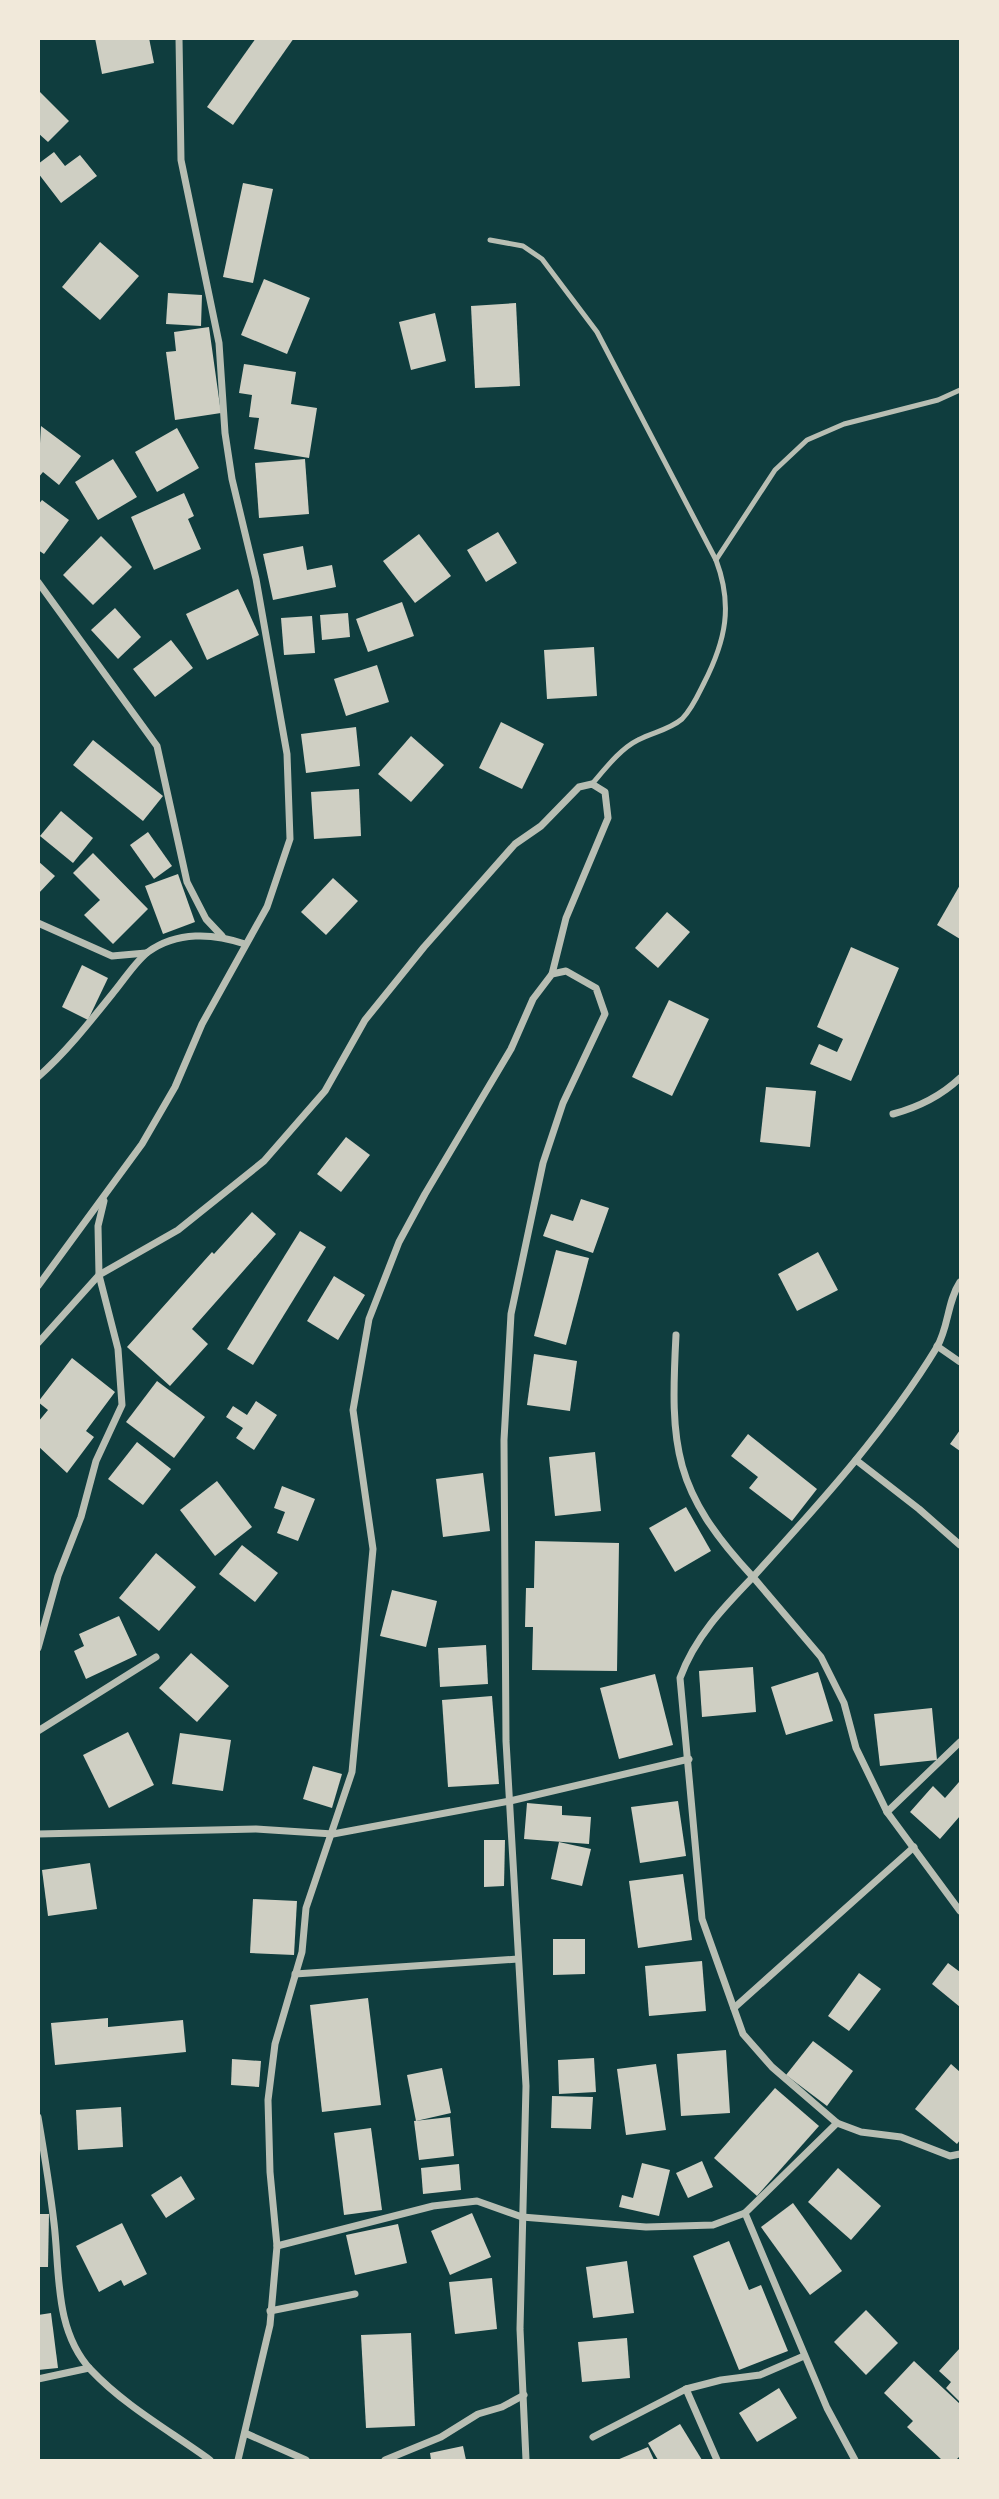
<svg xmlns="http://www.w3.org/2000/svg" width="999" height="2499" viewBox="0 0 999 2499" font-family="'Source Serif 4',serif">
<rect width="100%" height="100%" fill="#0f3d3e"/>
<g fill="#cfcfc3">
<path d="M95,38h54l5,25 -52,11z"/>
<path d="M256,38h38l-61,87 -26,-18z"/>
<path d="M38,90l31,31 -21,21 -10,-9z"/>
<path d="M54,152l11,14 15,-11 17,21 -36,27 -23,-30v-9z"/>
<path d="M243,183l30,6 -20,94 -30,-6z"/>
<path d="M100,242l39,34 -39,44 -38,-33z"/>
<path d="M264,279l46,19 -23,56 -46,-19z"/>
<path d="M168,293l34,2 -1,31 -35,-2z"/>
<path d="M516,303l4,83 -45,2 -4,-82z"/>
<path d="M435,313l11,48 -35,9 -12,-48z"/>
<path d="M209,327l12,86 -46,7 -9,-68 10,-1 -2,-19z"/>
<path d="M244,364l52,8 -5,32 26,4 -8,50 -55,-9 5,-31 -10,-1 3,-22 -13,-2z"/>
<path d="M41,426l40,30 -22,29 -16,-13 -5,6z"/>
<path d="M177,428l22,40 -42,24 -22,-40z"/>
<path d="M113,459l24,38 -39,23 -23,-38z"/>
<path d="M305,459l4,55 -50,4 -4,-55z"/>
<path d="M184,493l10,23 -6,3 13,30 -47,21 -23,-53z"/>
<path d="M42,500l27,20 -25,34 -6,-4v-45z"/>
<path d="M498,532l19,31 -31,19 -19,-32z"/>
<path d="M419,534l32,42 -36,27 -32,-42z"/>
<path d="M101,536l31,31 -39,38 -30,-30z"/>
<path d="M303,546l4,24 25,-5 4,22 -63,13 -10,-46z"/>
<path d="M238,589l21,46 -52,25 -21,-46z"/>
<path d="M402,602l12,34 -46,16 -12,-33z"/>
<path d="M115,608l26,29 -23,22 -27,-29z"/>
<path d="M348,613l2,24 -28,3 -2,-25z"/>
<path d="M312,616l3,37 -31,2 -3,-37z"/>
<path d="M171,640l22,28 -38,29 -22,-28z"/>
<path d="M594,647l3,49 -50,3 -3,-49z"/>
<path d="M377,665l12,37 -43,14 -12,-37z"/>
<path d="M501,722l43,22 -22,45 -43,-21z"/>
<path d="M356,727l4,39 -54,7 -5,-39z"/>
<path d="M411,736l33,29 -33,37 -33,-28z"/>
<path d="M93,740l70,56 -20,25 -70,-56z"/>
<path d="M359,789l2,47 -47,3 -3,-47z"/>
<path d="M61,811l32,27 -20,25 -33,-27z"/>
<path d="M148,832l24,34 -18,13 -24,-34z"/>
<path d="M93,853l55,56 -35,35 -29,-29 16,-15 -27,-27z"/>
<path d="M38,861l17,15 -17,18z"/>
<path d="M178,874l17,48 -32,12 -18,-48z"/>
<path d="M333,878l25,23 -32,34 -25,-23z"/>
<path d="M960,885v54l-23,-14z"/>
<path d="M667,912l23,20 -32,36 -23,-20z"/>
<path d="M851,947l48,21 -48,113 -41,-17 9,-20 18,8 6,-13 -26,-12z"/>
<path d="M82,965l26,13 -20,42 -26,-13z"/>
<path d="M669,1000l40,19 -37,77 -40,-19z"/>
<path d="M766,1087l50,4 -6,56 -50,-5z"/>
<path d="M346,1137l24,18 -29,37 -24,-18z"/>
<path d="M581,1199l28,9 -16,45 -50,-17 8,-22 22,7z"/>
<path d="M252,1212l24,22 -84,95 16,15 -38,42 -43,-39 85,-95 2,2z"/>
<path d="M300,1231l26,16 -73,118 -26,-16z"/>
<path d="M556,1250l33,8 -23,87 -32,-9z"/>
<path d="M818,1252l20,38 -41,21 -19,-37z"/>
<path d="M334,1276l31,19 -27,45 -31,-19z"/>
<path d="M534,1354l43,7 -7,50 -43,-6z"/>
<path d="M72,1358l43,34 -29,39 8,6 -27,36 -29,-27v-24l10,-12 -10,-8z"/>
<path d="M157,1381l48,36 -31,41 -48,-36z"/>
<path d="M256,1401l21,14 -23,35 -18,-12 7,-10 -17,-11 7,-11 14,9z"/>
<path d="M960,1430v21l-10,-7z"/>
<path d="M748,1434l69,55 -25,32 -43,-33 9,-11 -27,-21z"/>
<path d="M137,1442l34,27 -28,36 -35,-26z"/>
<path d="M595,1452l6,59 -46,5 -6,-59z"/>
<path d="M483,1473l7,58 -47,6 -7,-58z"/>
<path d="M217,1481l35,46 -37,29 -35,-46z"/>
<path d="M282,1486l33,13 -17,42 -21,-8 8,-21 -11,-4z"/>
<path d="M686,1507l25,44 -36,21 -26,-44z"/>
<path d="M535,1541l84,2 -2,128 -85,-1 1,-43h-8l1,-39h8z"/>
<path d="M242,1545l36,28 -23,29 -36,-28z"/>
<path d="M156,1553l40,34 -37,44 -40,-33z"/>
<path d="M392,1590l45,11 -11,46 -46,-11z"/>
<path d="M119,1616l18,39 -51,24 -12,-28 10,-5 -5,-12z"/>
<path d="M486,1645l2,39 -48,3 -2,-39z"/>
<path d="M191,1653l38,33 -32,36 -38,-34z"/>
<path d="M753,1667l3,45 -54,5 -3,-46z"/>
<path d="M818,1672l15,49 -47,14 -15,-48z"/>
<path d="M655,1674l18,71 -54,14 -19,-71z"/>
<path d="M492,1696l7,88 -51,3 -6,-87z"/>
<path d="M932,1708l5,52 -57,6 -6,-52z"/>
<path d="M128,1732l26,53 -45,23 -26,-53z"/>
<path d="M180,1733l51,7 -8,51 -51,-7z"/>
<path d="M313,1766l29,8 -10,34 -29,-9z"/>
<path d="M959,1782l1,34 -20,23 -30,-27 23,-26 12,12z"/>
<path d="M678,1801l8,55 -46,7 -9,-56z"/>
<path d="M527,1803l35,3v9l29,2 -2,27 -65,-5z"/>
<path d="M484,1840h21l-1,46 -20,1z"/>
<path d="M559,1842l32,7 -9,37 -31,-7z"/>
<path d="M90,1863l7,46 -49,7 -6,-46z"/>
<path d="M683,1874l9,66 -54,8 -9,-67z"/>
<path d="M253,1899l44,2 -3,54 -44,-2z"/>
<path d="M553,1939h32v35l-32,1z"/>
<path d="M702,1961l4,50 -57,5 -4,-50z"/>
<path d="M948,1963l12,9v35l-28,-23z"/>
<path d="M859,1973l22,16 -32,42 -21,-15z"/>
<path d="M368,1998l13,107 -59,7 -12,-107z"/>
<path d="M108,2018v9l75,-7 3,32 -131,13 -4,-42z"/>
<path d="M813,2041l40,30 -26,35 -41,-31z"/>
<path d="M726,2050l4,63 -49,3 -4,-62z"/>
<path d="M594,2058l2,34 -37,2 -1,-34z"/>
<path d="M232,2059l29,2 -2,26 -28,-2z"/>
<path d="M656,2064l10,66 -40,5 -9,-66z"/>
<path d="M951,2064l9,8v68l-3,4 -42,-35z"/>
<path d="M442,2068l9,45 -35,8 -9,-46z"/>
<path d="M775,2088l44,38 -62,70 -43,-38z"/>
<path d="M552,2096l41,1 -2,32 -40,-1z"/>
<path d="M121,2107l2,40 -45,3 -2,-40z"/>
<path d="M450,2117l4,39 -35,4 -5,-39z"/>
<path d="M371,2128l11,82 -38,5 -10,-82z"/>
<path d="M702,2161l11,26 -25,11 -12,-25z"/>
<path d="M642,2163l28,7 -11,46 -40,-9 3,-12 11,3z"/>
<path d="M459,2164l2,26 -38,4 -2,-26z"/>
<path d="M838,2168l43,38 -30,34 -43,-38z"/>
<path d="M181,2176l14,23 -29,19 -15,-23z"/>
<path d="M793,2203l49,68 -32,24 -49,-68z"/>
<path d="M472,2213l19,44 -41,18 -19,-44z"/>
<path d="M38,2214h11l-1,53h-10z"/>
<path d="M122,2223l25,51 -23,12 -3,-6 -22,12 -23,-46z"/>
<path d="M398,2224l9,39 -52,12 -9,-40z"/>
<path d="M729,2241l20,49 12,-5 27,66 -49,19 -46,-114z"/>
<path d="M627,2261l7,52 -41,5 -7,-51z"/>
<path d="M492,2278l5,51 -42,5 -6,-52z"/>
<path d="M866,2310l32,33 -32,32 -32,-33z"/>
<path d="M51,2313l7,55 -20,2v-55z"/>
<path d="M411,2333l4,93 -49,2 -5,-93z"/>
<path d="M627,2338l3,40 -48,4 -4,-40z"/>
<path d="M960,2348v54l-14,-14 5,-6 -12,-11z"/>
<path d="M914,2361l46,43v52l-4,4h-14l-35,-33 6,-6 -29,-28z"/>
<path d="M779,2388l18,30 -40,24 -18,-29z"/>
<path d="M680,2424l22,36h-44l-10,-17z"/>
<path d="M463,2446l3,14h-35l-1,-7z"/>
<path d="M648,2447l6,13h-37z"/>
</g>
<g fill="none" stroke-linecap="round" stroke-linejoin="round">
<g stroke="#b8beb3" stroke-width="5">
<path d="M490,240l33,6 19,13 55,73 119,228c17,45 10,80 -12,123 -6,12 -12,26 -22,36 -13,11 -29,13 -44,21 -18,9 -33,29 -46,44"/>
<path d="M716,560l59,-90 32,-30 37,-16 94,-24 22,-10"/>
</g>
<g stroke="#b8beb3" stroke-width="7">
<path d="M38,582l119,164 30,136 19,37 16,17"/>
<path d="M38,923l74,33 34,-3"/>
<path d="M38,1077c29,-26 51,-54 75,-84 11,-13 22,-31 35,-41 29,-21 65,-19 97,-8"/>
<path d="M893,1114c26,-7 48,-18 67,-36"/>
<path d="M960,1282c-13,20 -11,44 -23,65 -51,84 -118,157 -184,230l68,80 23,46 12,45 31,64 73,99"/>
<path d="M38,1286l104,-142 33,-57 27,-63 65,-117 23,-68 -3,-85 -31,-175 -24,-100 -7,-46 -6,-90 -38,-183 -2,-122"/>
<path d="M676,1335c-6,113 -3,156 77,242 -30,31 -58,60 -73,101l22,241 41,115 29,33 65,56 24,9 40,5 49,19 10,-2"/>
<path d="M38,1343l61,-68 79,-45 86,-69 61,-70 40,-71 59,-73 91,-103 26,-18 38,-39 13,-3 13,8 3,26 -42,100 -14,56"/>
<path d="M937,1346l23,16"/>
<path d="M856,1460l63,49 41,36"/>
<path d="M38,1648l20,-72 23,-59 15,-56 26,-56 -4,-56 -19,-74 -1,-49 6,-25"/>
<path d="M38,1731l118,-74"/>
<path d="M887,1812l73,-70"/>
<path d="M38,1834l218,-5 77,5 177,-33 179,-42"/>
<path d="M295,1974l223,-15"/>
<path d="M734,2008l180,-161"/>
<path d="M38,2117c6,35 12,71 16,106 6,49 0,107 37,147 34,36 79,61 119,90"/>
<path d="M745,2213l82,195 28,52"/>
<path d="M277,2246l156,-40 44,-5 45,16 124,10 67,-2 32,-12 92,-90"/>
<path d="M270,2311l85,-17"/>
<path d="M38,2379l51,-11"/>
<path d="M686,2389l31,71"/>
<path d="M245,2433l61,27"/>
<path d="M593,2437l93,-48 35,-9 39,-5 44,-19"/>
<path d="M238,2460l32,-135 7,-79 -7,-74 -2,-72 7,-56 27,-92 4,-44 46,-136 21,-223 -20,-139 16,-91 30,-77 26,-48 86,-145 22,-50 19,-25 14,-3 30,17 9,26 -42,89 -20,60 -32,151 -7,126 2,301 20,345 -6,243 6,131"/>
<path d="M385,2460l56,-23 37,-23 24,-7 22,-12"/>
</g>
</g>
<rect width="999" height="2499" fill="none" stroke="#f1e9da" stroke-width="80"/>
</svg>
